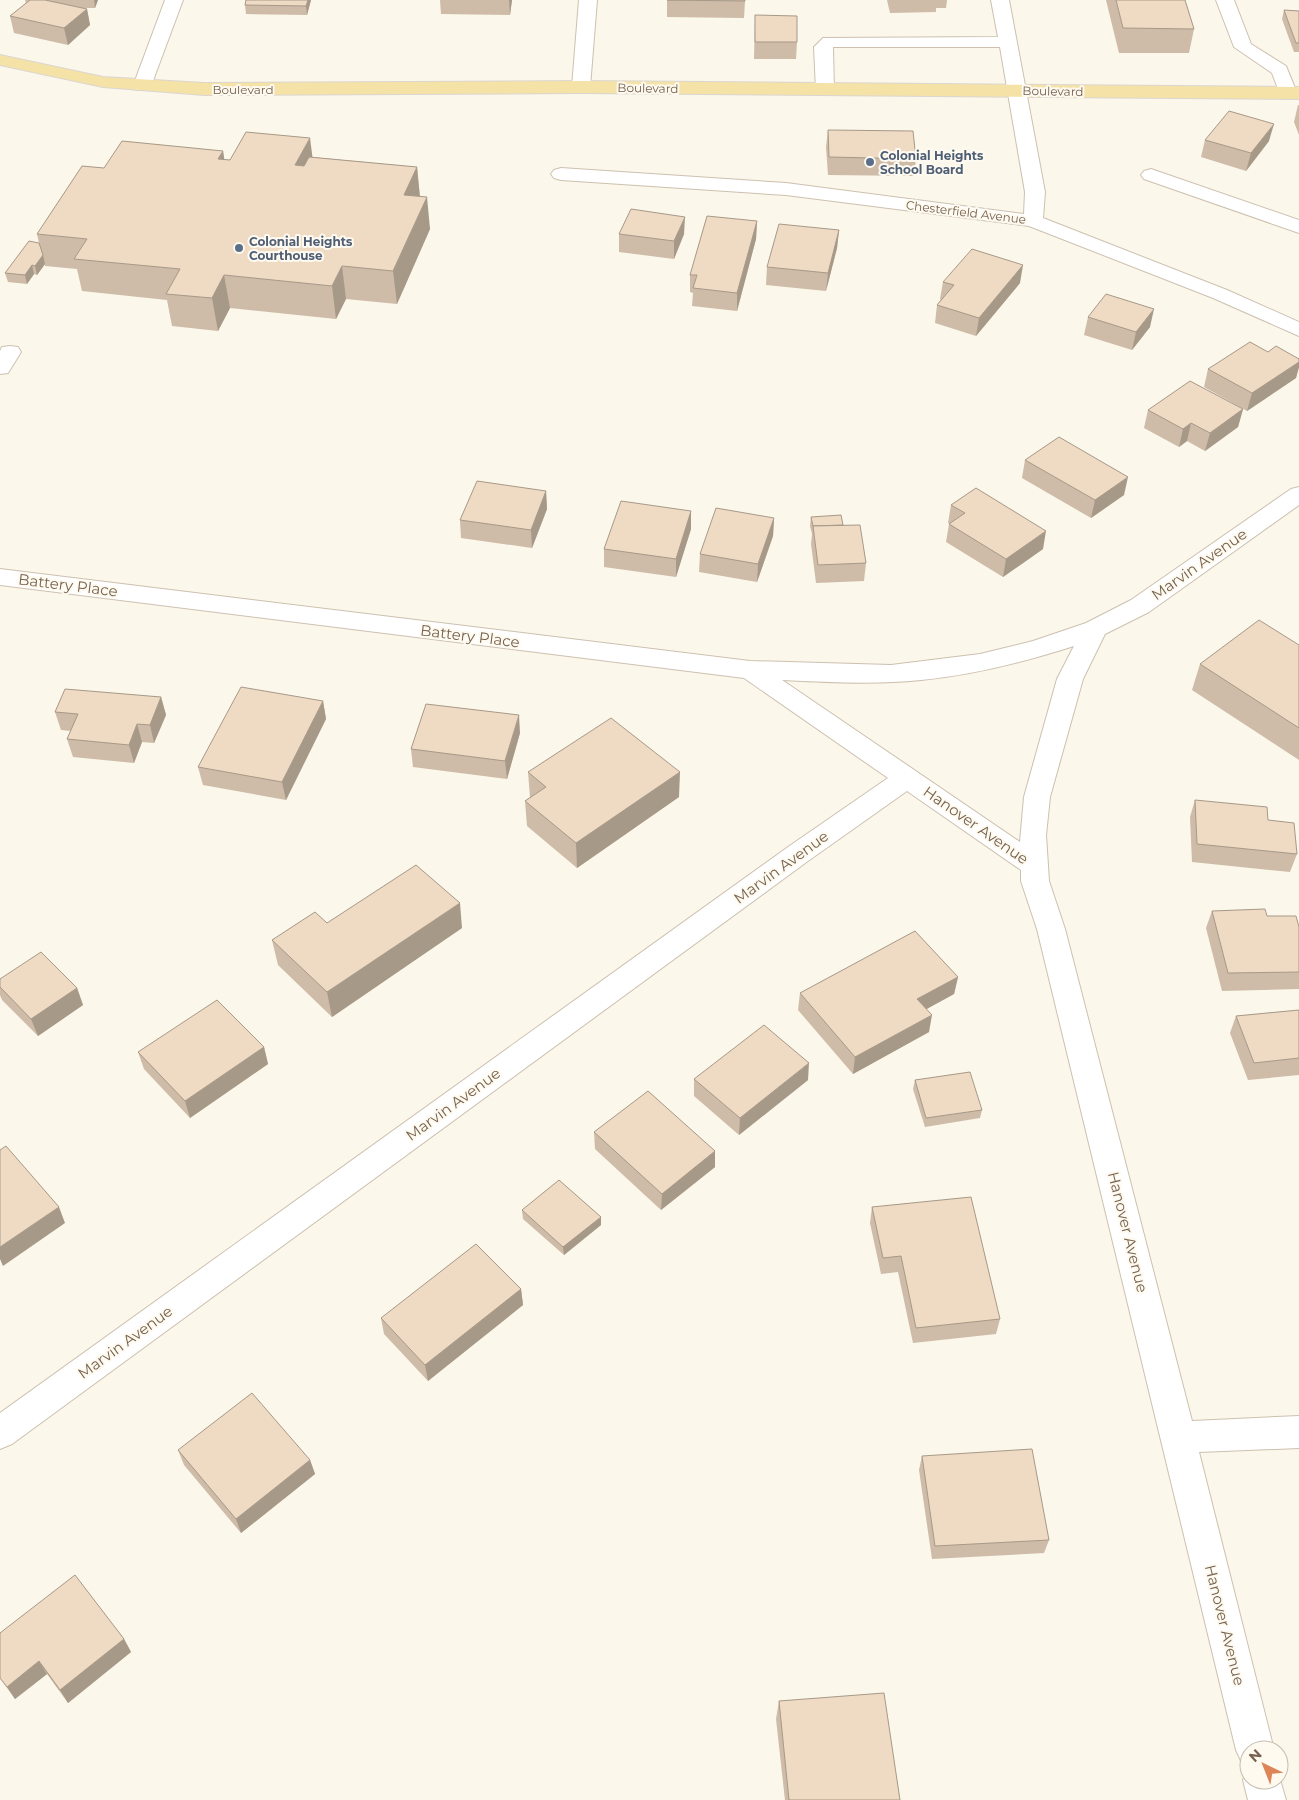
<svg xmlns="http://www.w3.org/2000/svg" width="1299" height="1800" viewBox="0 0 1299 1800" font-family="Montserrat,sans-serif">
<rect width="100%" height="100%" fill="#fbf7ea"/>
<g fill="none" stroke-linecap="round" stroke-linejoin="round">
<g stroke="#cdc0b0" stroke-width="2">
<g id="minor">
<path d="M165,0h18l-32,86 -3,4h-12l-3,-4z"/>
<path d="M579,0h18l-7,87 -3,4h-12l-3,-4z"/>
<path d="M991,0h18l36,192 -2,26 184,72 72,32v14l-86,-38 -184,-72 -243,-31 -225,-15 -7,-2 -3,-4 3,-4 7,-2 225,15 238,31 1,-22 -25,-145h-167l1,44 -2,4h-14l-2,-4 -2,-44 9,-9 175,-1z"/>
<path d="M1216,0h18l17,44 35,22 11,27 -2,4h-14l-9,-24 -38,-26z"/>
<path d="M1151,169l148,51v13l-155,-54 -3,-4 3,-4z"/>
<path d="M10,346l8,1 3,5 -13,21 -8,1v-23l2,-4z"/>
<path d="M1299,487v18l-150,107 -44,22 -22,45 -33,118 -4,38 3,46 16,48 127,492 107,-5v32l-100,4 75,298h-25v16l-7,-3 -6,-13 -199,-821 -16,-48v-11l-114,-79 -99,70 -796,583 -12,5v-36l788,-566 100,-69 -144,-100 -744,-93v-16l750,92 141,4 89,-11 53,-13 53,-18 45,-23 160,-111zM1074,646l-17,33 -33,118 -4,45 -238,-162c46,2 93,5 139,0 52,-5 103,-18 153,-34z"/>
<path d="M1249,1767v13h30v-4l7,24h-38l-5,-20z"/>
</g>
</g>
<g stroke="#dbd6d1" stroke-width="2">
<path id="major" d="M0,55l103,22 101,6 377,-2 718,6v12l-718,-6 -377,2 -101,-8 -103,-22z"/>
</g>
<use href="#minor" fill="#fff" fill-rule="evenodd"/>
<use href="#major" fill="#f5e2a7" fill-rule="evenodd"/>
</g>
<g fill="#cebba8">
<path d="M25,0h73l-3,8h-12l4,1 3,16 -22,20 -54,-12 -4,-17 16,-13z"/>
<path d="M311,0l-4,15 -61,-1 -1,-9z"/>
<path d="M440,0h72l-2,15 -69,-1z"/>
<path d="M667,0l78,1 -1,17 -77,-1z"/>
<path d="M887,0h60l-1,8h-10v4l-46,1z"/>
<path d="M1106,0h79l9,29 -5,24h-70z"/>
<path d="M1284,10l15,1v41h-5l-12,-33z"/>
<path d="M755,15l42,27 -1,17h-42z"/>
<path d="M1298,105h1v30l-5,-13z"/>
<path d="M828,130l88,29 -2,17 -86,-1 -2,-28z"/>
<path d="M1205,140l64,1 -23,30 -45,-14z"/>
<path d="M223,151l1,8 6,1 82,-3 105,10 3,29 10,33 -33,75 -51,-5 -10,20 -106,-11 -12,23 -46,-5 -5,-26 -85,-9 -5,-22 -32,-3v-2l-8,11 -3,-1 -7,10 -19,-2 -3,-9 34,-30 -2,-9 67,-66z"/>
<path d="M757,221l-1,18 -19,72 -45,-5 1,-13 -3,-1v-17z"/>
<path d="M839,230l-2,18 -11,43 -60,-6 1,-18z"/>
<path d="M619,234h65l-10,25 -55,-7z"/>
<path d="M943,282l77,1 -44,53 -41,-13 2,-18 4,-5 -1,-1z"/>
<path d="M1088,317l62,10 -18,23 -48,-15z"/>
<path d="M1268,352l31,7v8l-3,11 -49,33 -43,-24 4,-18z"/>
<path d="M1243,409l-5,18 -33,24 -18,-10 -8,6 -35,-19 4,-18z"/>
<path d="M1025,460l99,35 -33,23 -69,-40z"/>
<path d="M546,491l1,18 -15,39 -71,-10 -1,-18z"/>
<path d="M951,505l92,44 -40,28 -57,-35 3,-18h1l-2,-1z"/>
<path d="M691,511v18l-15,48 -72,-10v-18z"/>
<path d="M811,517l32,8 23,38 -2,18 -48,2 -5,-39 1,-10 -2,-8z"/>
<path d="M774,518l-1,18 -16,46 -58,-10 1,-18z"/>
<path d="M1299,645v115l-107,-70 8,-26z"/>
<path d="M161,697l5,18 -12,28 -12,-1 -8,21 -61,-6 -6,-18 4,-8 -10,-1 -6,-18z"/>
<path d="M323,701l3,18 -40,81 -83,-15 -5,-18z"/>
<path d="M520,733l-13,46 -94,-12 -2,-18z"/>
<path d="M528,772l151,25 -102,71 -50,-42 -2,-25 5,-4z"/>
<path d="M1195,800l73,20 29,34 -7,18 -98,-10 -2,-45z"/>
<path d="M1212,911l55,5 32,11v62l-77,2 -16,-63z"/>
<path d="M327,923l135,5 -130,89 -54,-52 -6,-25z"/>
<path d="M958,977l-4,17 -28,15 3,23 -76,42 -55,-64 2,-17z"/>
<path d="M0,987l77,1 6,17 -45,31 -36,-36 -2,-5z"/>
<path d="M1299,1010v65l-51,5 -18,-47 6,-17z"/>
<path d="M264,1047l4,17 -78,54 -46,-49 -6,-17z"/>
<path d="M694,1079l114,1 -69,55 -45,-39z"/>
<path d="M915,1080l67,30 -2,8 -55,9 -12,-38z"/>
<path d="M594,1132l121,35 -54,43 -66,-61z"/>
<path d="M872,1207l128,112 -4,15 -83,9 -15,-71 -17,2 -11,-51z"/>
<path d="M522,1210l79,7v8l-37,30 -41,-36z"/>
<path d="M521,1289l2,16 -95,76 -44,-47 -3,-16z"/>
<path d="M178,1450l132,10 5,14 -74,59 -57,-68z"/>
<path d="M922,1456l127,84 -5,13 -112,6 -13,-89z"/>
<path d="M124,1639l7,13 -63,51 -21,-29 -32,25 -15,-21z"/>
<path d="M779,1701l121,99h-115l-9,-81z"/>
</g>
<g fill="#a79988">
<path d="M94,0h4l-3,8z"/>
<path d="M308,0h3l-4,15 -1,-9z"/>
<path d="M509,0h3l-2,15z"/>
<path d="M87,9l3,16 -22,20 -4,-17z"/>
<path d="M1274,124l-5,17 -23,30 5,-18z"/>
<path d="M310,138l4,31 -19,-4z"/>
<path d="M223,151l5,32 -10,-24z"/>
<path d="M417,167l3,32 -16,-4z"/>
<path d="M427,197l3,32 -33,75 -4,-33z"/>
<path d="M685,217l-1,17 -10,25v-18z"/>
<path d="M757,221l-1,18 -19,72v-18z"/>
<path d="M839,230l-2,18 -11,43 2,-18z"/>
<path d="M43,255l2,9 -8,11 -2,-9z"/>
<path d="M32,265l2,9 -7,10 -2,-9z"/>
<path d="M1023,265l-3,18 -44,53 3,-18z"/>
<path d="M342,266l4,33 -10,20 -4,-33z"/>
<path d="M224,275l6,33 -12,23 -6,-33z"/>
<path d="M1154,309l-4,18 -18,23 4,-18z"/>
<path d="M1299,362v5l-3,11 -49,33 5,-18z"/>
<path d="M1243,409l-5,18 -33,24 5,-18z"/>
<path d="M1191,423l-4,18 -8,6 4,-18z"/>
<path d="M1128,477l-4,18 -33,23 4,-18z"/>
<path d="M546,491l1,18 -15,39 -1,-18z"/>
<path d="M691,511v18l-15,48v-18z"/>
<path d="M774,518l-1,18 -16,46 1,-18z"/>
<path d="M1046,531l-3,18 -40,28 3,-18z"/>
<path d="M161,697l5,18 -12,28 -4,-18z"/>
<path d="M323,701l3,18 -40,81 -4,-18z"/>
<path d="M519,715l1,18 -13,46 -2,-18z"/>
<path d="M137,724l5,18 -8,21 -5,-18z"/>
<path d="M680,772l-1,25 -102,71 -1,-25z"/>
<path d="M460,903l2,25 -130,89 -5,-25z"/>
<path d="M958,977l-4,17 -40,22 3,-17z"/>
<path d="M77,988l6,17 -45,31 -7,-17z"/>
<path d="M932,1015l-3,17 -76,42 2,-17z"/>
<path d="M264,1047l4,17 -78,54 -5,-17z"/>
<path d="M809,1063l-1,17 -69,55 1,-17z"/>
<path d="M715,1151v16l-54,43 1,-16z"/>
<path d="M59,1207l6,16 -62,43 -3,-7v-12z"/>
<path d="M601,1217v8l-37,30 -1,-8z"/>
<path d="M521,1289l2,16 -95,76 -3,-16z"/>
<path d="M310,1460l5,14 -74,59 -5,-14z"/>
<path d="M124,1639l7,13 -63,51 -8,-13z"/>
<path d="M39,1661l8,13 -32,25 -8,-12z"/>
</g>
<g fill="#efdac3" stroke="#a79988">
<path d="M30,0h15l42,9 -23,19 -54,-12z"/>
<path d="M246,0h62l-2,6 -61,-1z"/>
<path d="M667,0h78v1z"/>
<path d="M1116,0h69l9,29 -71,-1z"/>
<path d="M1284,10l15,1v32h-3z"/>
<path d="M755,15l42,1v26h-42z"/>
<path d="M1229,111l45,13 -23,29 -46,-13z"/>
<path d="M828,130l85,1 3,28 -87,-2z"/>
<path d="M246,132l64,6 -15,27 9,1 5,-9 108,10 -13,28 23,2 -34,74 -51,-5 -10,20 -108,-11 -12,23 -46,-4 14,-25 -106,-10 13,-20 -50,-5 45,-68 22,2 18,-27 101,10 -5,8 12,1z"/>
<path d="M631,209l54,8 -11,24 -55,-7z"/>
<path d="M707,216l50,5 -20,72 -44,-5 4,-13h-7z"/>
<path d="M779,224l60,6 -11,43 -61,-6z"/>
<path d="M29,241l10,2 4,12 -8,11 -3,-1 -7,10 -20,-2z"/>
<path d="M972,249l51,16 -44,53 -42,-13 17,-20 -11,-3z"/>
<path d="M1106,294l48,15 -18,23 -48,-15z"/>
<path d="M1250,342l18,10 8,-6 23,13v3l-47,31 -44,-24z"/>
<path d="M1190,381l53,28 -33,24 -19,-10 -8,6 -35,-19z"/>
<path d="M1059,437l69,40 -33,23 -70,-40z"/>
<path d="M477,481l69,10 -15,39 -71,-10z"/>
<path d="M976,488l70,43 -40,28 -57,-35 16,-11 -14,-8z"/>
<path d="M621,501l70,10 -15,48 -72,-10z"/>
<path d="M716,508l58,10 -16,46 -58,-10z"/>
<path d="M841,515l2,10 -30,1 -2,-9z"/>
<path d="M860,525l6,38 -48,2 -5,-39z"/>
<path d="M1259,620l40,25v83l-99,-64z"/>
<path d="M241,687l82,14 -41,81 -84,-15z"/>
<path d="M65,689l96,8 -11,28 -13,-1 -8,21 -62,-6 11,-25 -23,-2z"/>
<path d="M426,704l93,11 -14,46 -94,-12z"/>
<path d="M611,718l69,54 -104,71 -51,-42 21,-14 -18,-15z"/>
<path d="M1195,800l72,7 1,13 26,3 3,31 -100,-10z"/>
<path d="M416,865l44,38 -133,89 -55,-52 43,-28 12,11z"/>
<path d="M1265,909l2,7h29l3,11v45l-71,1 -16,-62z"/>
<path d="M915,931l43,46 -41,22 15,16 -77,42 -55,-64z"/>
<path d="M41,952l36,36 -46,31 -31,-32v-8z"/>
<path d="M217,1000l47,47 -79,54 -47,-49z"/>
<path d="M1299,1010v48l-45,5 -18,-47z"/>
<path d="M764,1025l45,38 -69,55 -46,-39z"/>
<path d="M970,1072l12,38 -56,8 -11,-38z"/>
<path d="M648,1091l67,60 -53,43 -68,-62z"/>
<path d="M6,1146l53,61 -59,40v-97z"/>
<path d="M559,1180l42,37 -38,30 -41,-37z"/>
<path d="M971,1197l29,122 -84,9 -15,-72 -18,2 -11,-51z"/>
<path d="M476,1244l45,45 -96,76 -44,-47z"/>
<path d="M252,1393l58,67 -74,59 -58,-69z"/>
<path d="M1032,1449l17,91 -114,6 -13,-90z"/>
<path d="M75,1575l49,64 -64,51 -21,-29 -32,26 -7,-9v-45z"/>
<path d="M884,1693l16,107h-111l-10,-99z"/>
</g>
<g fill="#5c6f8a" stroke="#fefaf0" stroke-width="2">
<circle cx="870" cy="162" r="5"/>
<circle cx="239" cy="248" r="5"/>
</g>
<g text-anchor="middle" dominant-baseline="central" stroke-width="4" stroke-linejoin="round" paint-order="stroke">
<g font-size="12" fill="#75614e" stroke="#fefaf0">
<text transform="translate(648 88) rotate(1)">Boulevard</text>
<text x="243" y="89">Boulevard</text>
<text transform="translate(1053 91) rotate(1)">Boulevard</text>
<text transform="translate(966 212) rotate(7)">Chesterfield Avenue</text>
</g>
<g font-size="12" font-weight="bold" fill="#4e5e75" stroke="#fefaf0" text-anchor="start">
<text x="880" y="155">Colonial Heights<tspan x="880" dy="14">School Board</tspan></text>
<text x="249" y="241">Colonial Heights<tspan x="249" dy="14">Courthouse</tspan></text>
</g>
<g font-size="15" fill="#75614e" stroke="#fefaf0">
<text transform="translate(1199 564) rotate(-35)">Marvin Avenue</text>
<text transform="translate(68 585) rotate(7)">Battery Place</text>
<text transform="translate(470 636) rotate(7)">Battery Place</text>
<text transform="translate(976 825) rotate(35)">Hanover Avenue</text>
<text transform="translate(781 867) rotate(-36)">Marvin Avenue</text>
<text transform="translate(453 1104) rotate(-36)">Marvin Avenue</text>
<text transform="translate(1128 1232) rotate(76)">Hanover Avenue</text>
<text transform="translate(125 1342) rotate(-36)">Marvin Avenue</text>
<text transform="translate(1225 1625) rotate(76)">Hanover Avenue</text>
</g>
</g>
<g transform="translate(1264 1765) rotate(317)"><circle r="24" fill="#fefaf0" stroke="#c7bdaf"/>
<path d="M0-4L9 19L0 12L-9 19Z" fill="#dd8557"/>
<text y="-8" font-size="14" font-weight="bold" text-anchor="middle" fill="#75614e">N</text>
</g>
</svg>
